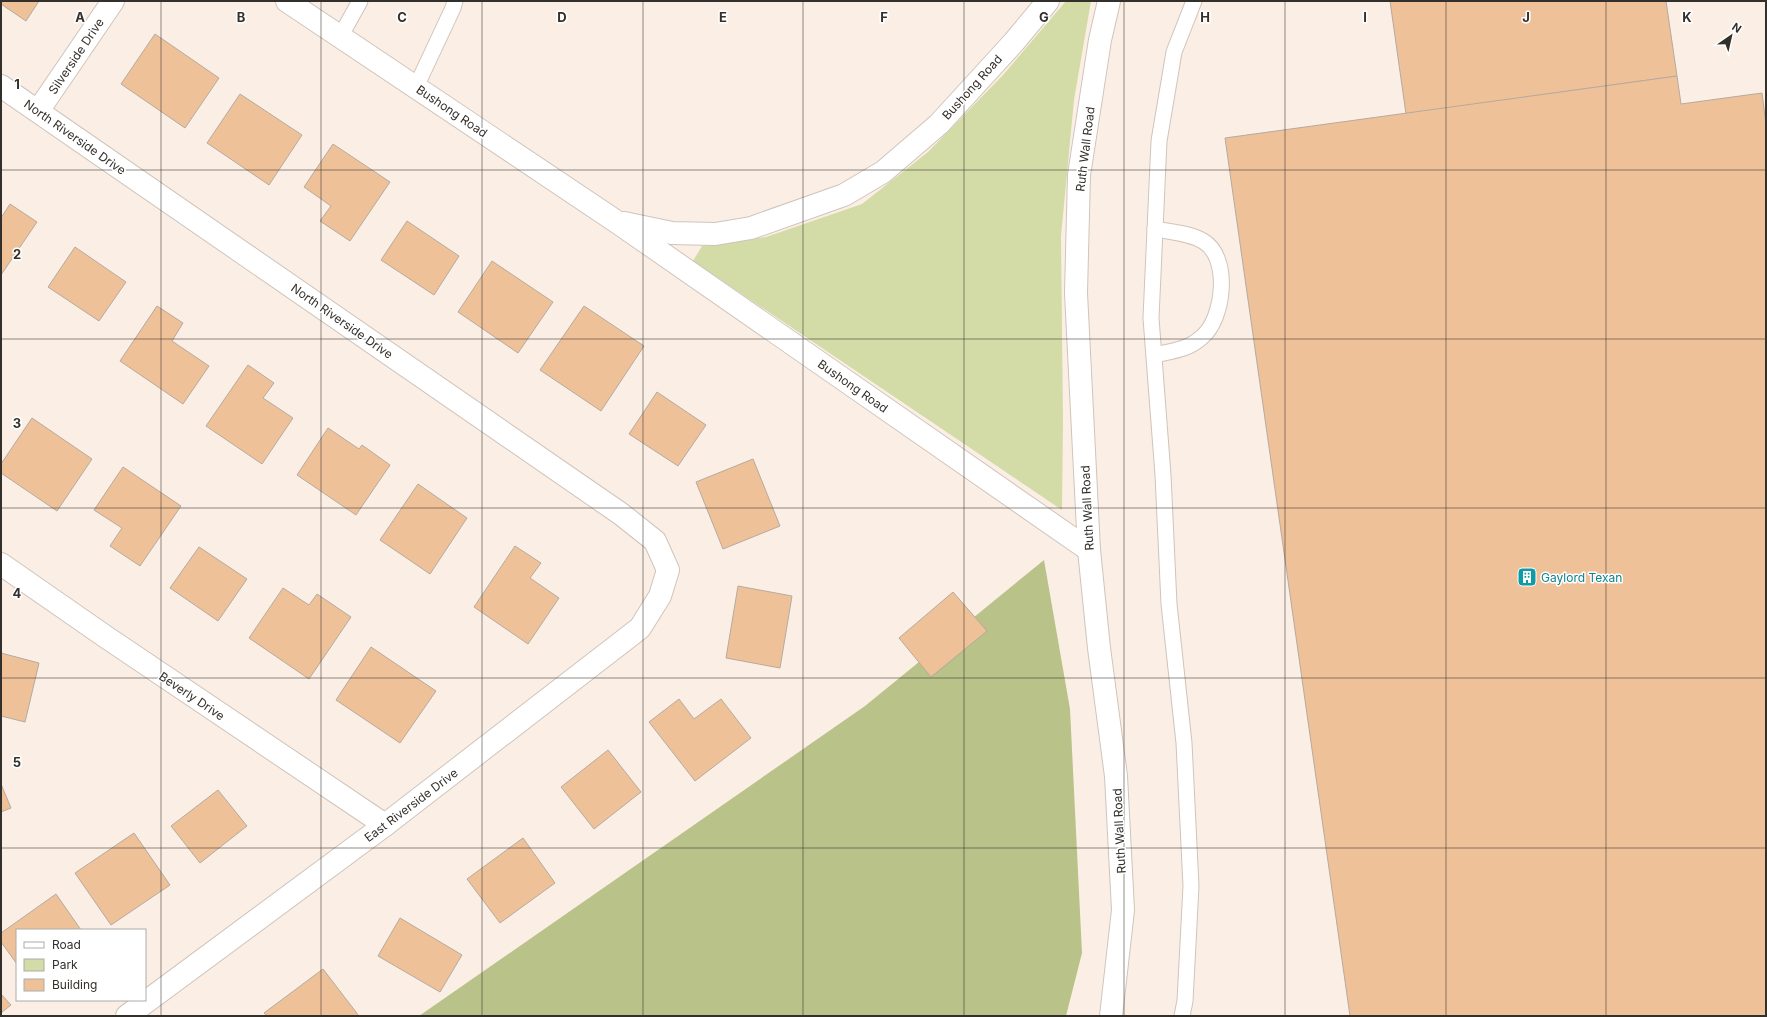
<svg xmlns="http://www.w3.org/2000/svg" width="1767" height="1017" viewBox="0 0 1767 1017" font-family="Inter,sans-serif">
<rect width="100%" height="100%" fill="#fbefe5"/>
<path fill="#d3dba7" d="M1066,1h25l-17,99 -13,136 2,185 -1,89 -369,-249 9,-15 64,-9 96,-33 66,-52 75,-77z"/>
<path fill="#b9c289" d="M1044,560l26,149 12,244 -16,63h-647l446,-310z"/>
<g fill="#efc198" stroke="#b5aaa0">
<path d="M1,1h38l-13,20 -25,-17z"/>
<path d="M1390,1h276l11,75 -271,38z"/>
<path d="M155,34l64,44 -34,50 -64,-44z"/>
<path d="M1677,76l4,28 81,-11 4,31v892h-416l-125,-878z"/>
<path d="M240,94l62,41 -33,50 -62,-42z"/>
<path d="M333,144l57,38 -40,59 -30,-20 11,-15 -27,-19z"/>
<path d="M10,204l27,18 -36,53v-57z"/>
<path d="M407,221l52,35 -25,39 -53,-35z"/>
<path d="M75,247l51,35 -27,39 -51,-34z"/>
<path d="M492,261l61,41 -35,51 -60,-41z"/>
<path d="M157,306l26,17 -11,18 37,25 -26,38 -63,-43z"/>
<path d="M584,306l60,40 -43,65 -61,-41z"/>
<path d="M248,365l26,18 -11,15 30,20 -31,46 -56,-38z"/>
<path d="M657,392l49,33 -28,41 -49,-32z"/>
<path d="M32,418l60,41 -35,52 -56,-38v-9z"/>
<path d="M328,428l31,21 3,-4 28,20 -34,50 -59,-40z"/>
<path d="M753,459l27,67 -57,23 -27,-67z"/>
<path d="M123,467l58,39 -41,60 -30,-20 12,-18 -28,-18z"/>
<path d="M418,484l49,34 -37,56 -50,-34z"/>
<path d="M515,546l26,17 -11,15 29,20 -31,46 -54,-37z"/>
<path d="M199,547l48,32 -29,42 -48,-33z"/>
<path d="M738,586l54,10 -12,72 -54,-10z"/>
<path d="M283,588l26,17 8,-11 34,23 -42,62 -60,-41z"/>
<path d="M953,592l34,39 -56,46 -32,-39z"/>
<path d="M371,647l65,44 -36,52 -64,-43z"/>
<path d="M1,653l38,10 -14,59 -24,-6z"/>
<path d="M679,699l15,20 27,-20 30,39 -56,43 -46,-59z"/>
<path d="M608,750l33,42 -47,37 -33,-42z"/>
<path d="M1,784l10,24 -10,4z"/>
<path d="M218,790l29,36 -47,37 -29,-37z"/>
<path d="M134,833l36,52 -59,40 -36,-52z"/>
<path d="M523,838l32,45 -55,40 -33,-44z"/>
<path d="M56,894l25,36h-64v34l-16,-22v-9z"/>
<path d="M400,918l62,37 -22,37 -62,-36z"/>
<path d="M323,969l36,47h-92l-3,-3z"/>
<path d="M1,994l10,11 -10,8z"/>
</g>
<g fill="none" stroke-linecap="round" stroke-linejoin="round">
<g stroke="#cfc4bb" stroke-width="17">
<g id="lane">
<path d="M340,37l20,-36"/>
<path d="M416,87l37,-79 2,-7"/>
<path d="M1154,355c18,-4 34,-5 48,-18 22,-18 29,-80 1,-96 -14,-8 -32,-9 -48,-12"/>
<path d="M1182,1016l3,-15 6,-115 -7,-143 -15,-139 -6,-129 -12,-157 8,-177 15,-89 20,-51"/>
</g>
</g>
<g stroke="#cfc4bb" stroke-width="24">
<g id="street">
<path d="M287,1l330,221 472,328"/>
<path d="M1109,1l-9,39 -21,135 -3,118 13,257 10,98 17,128 7,134 -12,106"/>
<path d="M1,86l620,428 34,27 13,29 -8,26 -20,32 -255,197 -258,191"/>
<path d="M38,111l75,-110"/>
<path d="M624,223l48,10 43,1 36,-6 93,-33 39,-23 56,-48 75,-82 34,-41"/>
<path d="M1,564l105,73 279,188"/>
</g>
</g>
<use href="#lane" stroke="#fff" stroke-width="15"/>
<use href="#street" stroke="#fff" stroke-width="22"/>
</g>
<path fill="none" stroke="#332f2b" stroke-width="1" stroke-opacity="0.55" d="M161,1v1015M321,1v1015M482,1v1015M643,1v1015M803,1v1015M964,1v1015M1124,1v1015M1285,1v1015M1446,1v1015M1606,1v1015M1,170h1765M1,339h1765M1,508h1765M1,678h1765M1,848h1765"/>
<defs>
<g id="building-square" transform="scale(1)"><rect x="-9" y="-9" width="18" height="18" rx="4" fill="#0f9aa8" stroke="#fff"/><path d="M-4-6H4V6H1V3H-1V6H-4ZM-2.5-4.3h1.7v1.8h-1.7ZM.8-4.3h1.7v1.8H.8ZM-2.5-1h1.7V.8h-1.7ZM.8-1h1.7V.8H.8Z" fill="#fff"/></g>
</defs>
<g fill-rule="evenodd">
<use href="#building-square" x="1527" y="577"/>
</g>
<g text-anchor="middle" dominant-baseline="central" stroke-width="3" stroke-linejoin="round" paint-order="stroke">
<g font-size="12" fill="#332f2b" stroke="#fff">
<text transform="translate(76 56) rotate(-56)">Silverside Drive</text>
<text transform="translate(972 87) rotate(-48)">Bushong Road</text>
<text transform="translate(452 111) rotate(34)">Bushong Road</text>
<text transform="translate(75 137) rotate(35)">North Riverside Drive</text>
<text transform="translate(1085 149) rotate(-83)">Ruth Wall Road</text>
<text transform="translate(342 321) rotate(35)">North Riverside Drive</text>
<text transform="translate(853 386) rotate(35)">Bushong Road</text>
<text transform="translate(1087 508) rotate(-93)">Ruth Wall Road</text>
<text transform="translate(192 696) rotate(34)">Beverly Drive</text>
<text transform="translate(411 805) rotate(-37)">East Riverside Drive</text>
<text transform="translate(1119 831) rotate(-93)">Ruth Wall Road</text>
</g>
<g font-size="12" fill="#0d838f" stroke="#fff" text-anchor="start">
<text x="1541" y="577">Gaylord Texan</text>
</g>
</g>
<g font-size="13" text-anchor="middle" font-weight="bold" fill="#332f2b" stroke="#fff" stroke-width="3" stroke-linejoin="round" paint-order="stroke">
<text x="80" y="22">A</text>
<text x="241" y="22">B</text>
<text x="402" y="22">C</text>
<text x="562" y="22">D</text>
<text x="723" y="22">E</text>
<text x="884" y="22">F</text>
<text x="1044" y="22">G</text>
<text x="1205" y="22">H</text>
<text x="1365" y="22">I</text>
<text x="1526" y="22">J</text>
<text x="1687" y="22">K</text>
<text x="17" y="89">1</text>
<text x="17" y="259">2</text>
<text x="17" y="428">3</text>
<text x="17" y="598">4</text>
<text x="17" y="767">5</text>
</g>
<rect width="1767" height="1017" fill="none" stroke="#332f2b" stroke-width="4"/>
<rect x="16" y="929" width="130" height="72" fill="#ffffff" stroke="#adacaa"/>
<rect x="24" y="942" width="20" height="6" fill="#ffffff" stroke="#adacaa"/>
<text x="52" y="949" font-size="12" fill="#332f2b">Road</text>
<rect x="24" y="959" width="20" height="12" fill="#d3dba7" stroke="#adacaa"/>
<text x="52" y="969" font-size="12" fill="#332f2b">Park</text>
<rect x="24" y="979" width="20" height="12" fill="#efc198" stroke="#adacaa"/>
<text x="52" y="989" font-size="12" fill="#332f2b">Building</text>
<g transform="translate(1731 36) rotate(34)" stroke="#ffffff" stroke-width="3" paint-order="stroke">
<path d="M0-3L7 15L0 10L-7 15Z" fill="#332f2b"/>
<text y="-6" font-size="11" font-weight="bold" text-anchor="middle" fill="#332f2b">N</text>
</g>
</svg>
